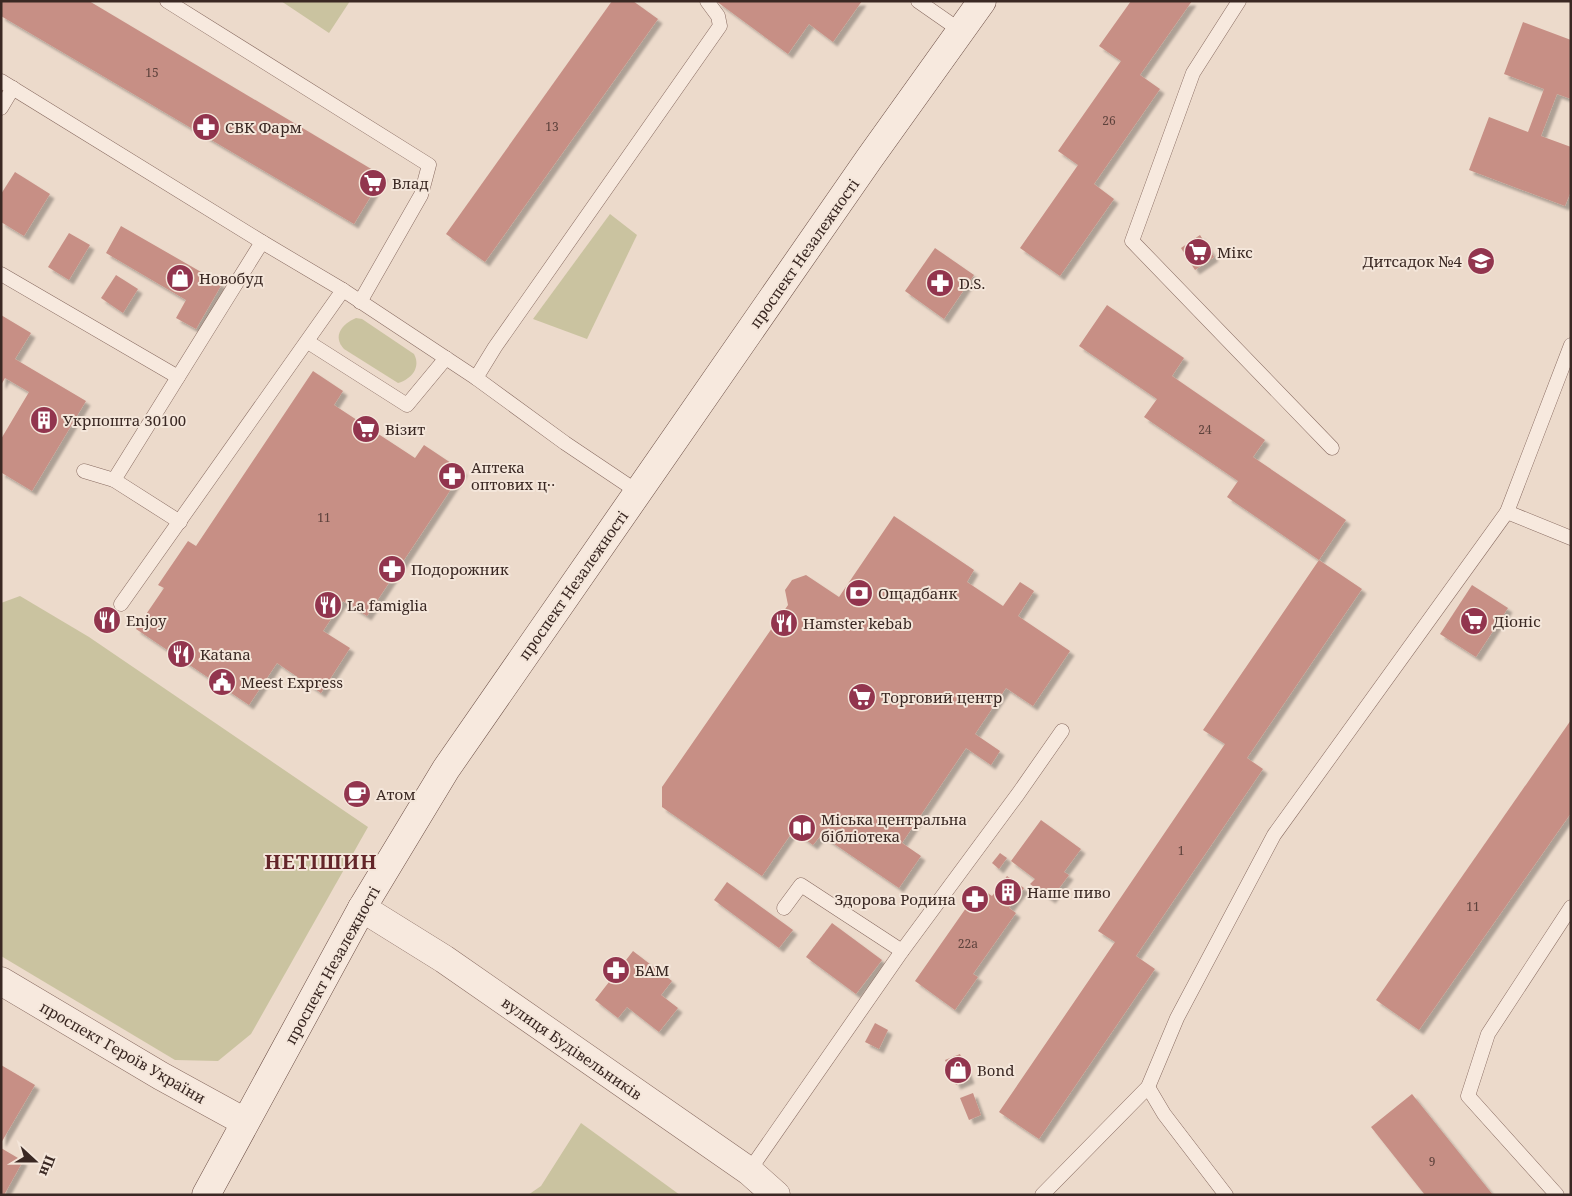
<svg xmlns="http://www.w3.org/2000/svg" width="1572" height="1196" viewBox="0 0 1572 1196" font-family="'Noto Serif',serif">
<defs>
<filter id="shadow"><feDropShadow dx="4.5" dy="4.5" stdDeviation="1" flood-color="#0004"/></filter>
</defs>
<rect width="100%" height="100%" fill="#ecdacb"/>
<g fill="#cac3a0">
<path d="M281,1h69l-21,32z"/>
<path d="M610,214l27,21 -50,104 -54,-20z"/>
<path d="M356,318l6,1 52,35c7,13 -2,25 -16,29l-54,-34c-12,-13 -2,-25 12,-31z"/>
<path d="M20,596l69,41 279,190 -117,207 -33,27 -43,-1 -174,-104v-353z"/>
<path d="M581,1123l99,72h-152l13,-9z"/>
</g>
<g fill="#c78f85" filter="url(#shadow)">
<path d="M1,1h88l294,175 -29,48 -353,-208z"/>
<path d="M612,1h21l25,18 -173,243 -39,-28z"/>
<path d="M716,1h146l-29,41 -24,-18 -21,30z"/>
<path d="M1131,1h61l-52,74 20,14 -66,95 20,15 -54,77 -40,-28 58,-83 -20,-14 63,-90 -22,-15z"/>
<path d="M1523,22l48,18v59l-14,-5 -16,42 30,11v44l-6,15 -96,-36 20,-53 39,15 16,-43 -40,-15z"/>
<path d="M15,172l35,22 -26,42 -23,-14v-28z"/>
<path d="M121,226l101,58 -26,45 -20,-11 10,-18 -80,-47z"/>
<path d="M69,233l21,12 -21,35 -21,-13z"/>
<path d="M1200,235l14,22 -19,13 -14,-22z"/>
<path d="M935,248l39,27 -30,44 -39,-28z"/>
<path d="M116,275l22,14 -15,24 -22,-15z"/>
<path d="M1107,305l77,53 -12,18 93,64 -12,17 93,63 -27,40 -92,-63 11,-16 -94,-64 13,-18 -78,-53z"/>
<path d="M1,315l30,18 -16,26 71,42 -54,90 -30,-18 -1,2v-36l28,-47 -24,-14 -4,7z"/>
<path d="M313,371l30,20 -9,14 81,53 9,-13 39,26 -96,145 -24,-15 -20,30 27,17 -29,45 -44,-30 -28,42 -113,-76 28,-41 -6,-3 30,-44 8,5z"/>
<path d="M894,516l80,54 -7,12 36,24 17,-24 14,9 -16,25 52,35 -37,55 -27,-18 -31,46 25,17 -9,14 -25,-17 -64,95 19,13 -22,32 -78,-53 -8,10 -20,-14 -31,45 -100,-69v-20l126,-182 -3,-15 7,-10 14,-5 33,22z"/>
<path d="M1319,560l43,29 -115,169 16,11 -127,187 19,13 -116,170 -40,-27 116,-170 -17,-11 127,-187 -22,-14z"/>
<path d="M1472,585l36,23 -32,49 -36,-23z"/>
<path d="M1571,720v93l-152,217 -43,-30z"/>
<path d="M1041,820l40,29 -17,23 5,3 -18,24 -21,-15 5,-5 -24,-18z"/>
<path d="M1000,853l7,5 -8,11 -7,-6z"/>
<path d="M1007,876l17,12 -15,20 7,5 -43,61 5,3 -23,33 -40,-29 65,-93 12,8z"/>
<path d="M727,882l66,48 -14,18 -65,-48z"/>
<path d="M832,923l50,37 -26,34 -50,-37z"/>
<path d="M633,951l39,30 -11,14 17,13 -19,24 -32,-25 -9,11 -23,-18z"/>
<path d="M875,1023l13,7 -9,19 -14,-7z"/>
<path d="M960,1054l10,25 -14,6 -11,-25z"/>
<path d="M1,1065l34,20 -34,58z"/>
<path d="M973,1093l8,22 -12,5 -9,-22z"/>
<path d="M1412,1094l81,101h-68l-54,-68z"/>
<path d="M1,1148l22,13 -19,34h-3z"/>
</g>
<g fill="none" stroke-linecap="round" stroke-linejoin="round">
<g stroke="#886b61" stroke-width="15">
<g id="lane">
<path d="M167,1l262,164 -8,30 -61,107"/>
<path d="M918,1l43,30"/>
<path d="M1239,1l-46,72 -61,168 200,207"/>
<path d="M1,81l261,161 81,48 133,88 89,65 73,49"/>
<path d="M1,108l12,-20"/>
<path d="M1,274l177,103"/>
<path d="M308,342l99,63 39,-47"/>
<path d="M476,378l19,-31 225,-321 -2,-10 -11,-15"/>
<path d="M84,471l30,9 148,-238"/>
<path d="M114,480l66,42"/>
<path d="M1507,512l64,26"/>
<path d="M121,604l222,-314"/>
<path d="M784,908l17,-23 101,66"/>
<path d="M1148,1087l16,27 62,81"/>
<path d="M749,1171l153,-220 116,-157 44,-63"/>
<path d="M1042,1195l106,-108 29,-69 97,-183 233,-323 64,-167"/>
<path d="M1557,1195l-89,-99 20,-62 83,-127"/>
</g>
</g>
<g stroke="#886b61" stroke-width="29">
<g id="street">
<path d="M362,908l82,51 305,212 27,24"/>
<path d="M1,981l160,95 84,46"/>
</g>
</g>
<g stroke="#6a4c43" stroke-width="29">
<path id="secondary" d="M206,1195l156,-287 84,-139 423,-610 113,-158"/>
</g>
<use href="#lane" stroke="#f7e9de" stroke-width="14"/>
<use href="#street" stroke="#f7e9de" stroke-width="28"/>
<use href="#secondary" stroke="#f7e9de" stroke-width="28"/>
</g>
<defs>
<g id="pharmacy-disc" transform="scale(1.4375)"><circle r="9.5" fill="#92354e" stroke="#f4e6da"/><path d="M-2-6h4v4h4v4h-4v4h-4v-4h-4v-4h4Z" fill="#fff"/></g>
<g id="supermarket-disc" transform="scale(1.4375)"><circle r="9.5" fill="#92354e" stroke="#f4e6da"/><path d="M-6-5.5h2.5l.6 2H6L4.5 2H-2.5L-4.4-4H-6ZM-1.5 3.2a1.3 1.3 0 1 0 .1 0ZM3 3.2a1.3 1.3 0 1 0 .1 0Z" fill="#fff"/></g>
<g id="school-disc" transform="scale(1.4375)"><circle r="9.5" fill="#92354e" stroke="#f4e6da"/><path d="M0-5L7-2L0 1L-7-2ZM-4 1L0 2.5L4 1V4Q0 6-4 4Z" fill="#fff"/></g>
<g id="shop-disc" transform="scale(1.4375)"><circle r="9.5" fill="#92354e" stroke="#f4e6da"/><path d="M-5-2.5h2.3a2.7 3.5 0 0 1 5.4 0H5L5.5 6h-11ZM-1.5-2.5h3a1.5 2.3 0 0 0-3 0Z" fill="#fff"/></g>
<g id="building-disc" transform="scale(1.4375)"><circle r="9.5" fill="#92354e" stroke="#f4e6da"/><path d="M-4-6H4V6H1V3H-1V6H-4ZM-2.5-4.3h1.7v1.8h-1.7ZM.8-4.3h1.7v1.8H.8ZM-2.5-1h1.7V.8h-1.7ZM.8-1h1.7V.8H.8Z" fill="#fff"/></g>
<g id="bank-disc" transform="scale(1.4375)"><circle r="9.5" fill="#92354e" stroke="#f4e6da"/><path d="M-6-4H6V4H-6ZM0-2.3a2.3 2.3 0 1 0 0 4.6a2.3 2.3 0 1 0 0-4.6Z" fill="#fff"/></g>
<g id="restaurant-disc" transform="scale(1.4375)"><circle r="9.5" fill="#92354e" stroke="#f4e6da"/><path d="M-5-6h1v4h1v-4h1v4h1v-4h1v5L-1.5 .5V6h-2V.5L-5-1ZM5-6V6H3V1.5H1.5Q1.5-4 5-6Z" fill="#fff"/></g>
<g id="civic-disc" transform="scale(1.4375)"><circle r="9.5" fill="#92354e" stroke="#f4e6da"/><path d="M-.6-6.5H3V-4.5H.6V-3L4-1V1h2V6H-6V1h2V-1L-.6-3ZM-1.2 2.5V6h2.4V2.5Z" fill="#fff"/></g>
<g id="cafe-disc" transform="scale(1.4375)"><circle r="9.5" fill="#92354e" stroke="#f4e6da"/><path d="M-5.5-4.5H6V0H3Q3 3.5 0 3.5H-2.5Q-5.5 3.5-5.5 0ZM3-3.2v2h1.7v-2ZM-6 4.5H4V6H-6Z" fill="#fff"/></g>
<g id="library-disc" transform="scale(1.4375)"><circle r="9.5" fill="#92354e" stroke="#f4e6da"/><path d="M-6-4Q-3-5.5-.7-3.5V5Q-3 3-6 4ZM6-4Q3-5.5 .7-3.5V5Q3 3 6 4Z" fill="#fff"/></g>
</defs>
<g fill-rule="evenodd">
<use href="#pharmacy-disc" x="206" y="127"/>
<use href="#supermarket-disc" x="373" y="183"/>
<use href="#supermarket-disc" x="1198" y="252"/>
<use href="#school-disc" x="1481" y="261"/>
<use href="#shop-disc" x="180" y="278"/>
<use href="#pharmacy-disc" x="940" y="283"/>
<use href="#building-disc" x="44" y="420"/>
<use href="#supermarket-disc" x="366" y="429"/>
<use href="#pharmacy-disc" x="452" y="476"/>
<use href="#pharmacy-disc" x="392" y="569"/>
<use href="#bank-disc" x="859" y="593"/>
<use href="#restaurant-disc" x="328" y="605"/>
<use href="#restaurant-disc" x="107" y="620"/>
<use href="#supermarket-disc" x="1474" y="621"/>
<use href="#restaurant-disc" x="784" y="623"/>
<use href="#restaurant-disc" x="181" y="654"/>
<use href="#civic-disc" x="222" y="682"/>
<use href="#supermarket-disc" x="862" y="697"/>
<use href="#cafe-disc" x="357" y="794"/>
<use href="#library-disc" x="802" y="828"/>
<use href="#building-disc" x="1008" y="892"/>
<use href="#pharmacy-disc" x="975" y="899"/>
<use href="#pharmacy-disc" x="616" y="970"/>
<use href="#shop-disc" x="958" y="1070"/>
</g>
<g text-anchor="middle" dominant-baseline="central" stroke-width="4" stroke-linejoin="round" paint-order="stroke">
<g font-size="12" fill="#5d423c">
<text x="152" y="72">15</text>
<text x="1109" y="120">26</text>
<text x="552" y="126">13</text>
<text x="1205" y="429">24</text>
<text x="324" y="517">11</text>
<text x="1181" y="850">1</text>
<text x="1473" y="906">11</text>
<text x="968" y="943">22а</text>
<text x="1432" y="1161">9</text>
</g>
<g font-size="15" fill="#3a2823" stroke="#f4e6da" text-anchor="start">
<text x="225" y="127">СВК Фарм</text>
<text x="392" y="183">Влад</text>
<text x="1217" y="252">Мікс</text>
<text x="1462" y="261" text-anchor="end">Дитсадок №4</text>
<text x="199" y="278">Новобуд</text>
<text x="959" y="283">D.S.</text>
<text x="63" y="420">Укрпошта 30100</text>
<text x="385" y="429">Візит</text>
<text x="471" y="467">Аптека<tspan x="471" dy="17">оптових ц‥</tspan></text>
<text x="411" y="569">Подорожник</text>
<text x="878" y="593">Ощадбанк</text>
<text x="347" y="605">La famiglia</text>
<text x="126" y="620">Enjoy</text>
<text x="1493" y="621">Діоніс</text>
<text x="803" y="623">Hamster kebab</text>
<text x="200" y="654">Katana</text>
<text x="241" y="682">Meest Express</text>
<text x="881" y="697">Торговий центр</text>
<text x="376" y="794">Атом</text>
<text x="821" y="819">Міська центральна<tspan x="821" dy="17">бібліотека</tspan></text>
<text x="1027" y="892">Наше пиво</text>
<text x="956" y="899" text-anchor="end">Здорова Родина</text>
<text x="635" y="970">БАМ</text>
<text x="977" y="1070">Bond</text>
</g>
<g font-size="15" fill="#3a2823" stroke="#f4e6da">
<text transform="translate(804 253) rotate(-55)">проспект Незалежності</text>
<text transform="translate(573 585) rotate(-55)">проспект Незалежності</text>
<text transform="translate(332 965) rotate(-61)">проспект Незалежності</text>
<text transform="translate(572 1048) rotate(35)">вулиця Будівельників</text>
<text transform="translate(123 1052) rotate(30)">проспект Героїв України</text>
</g>
<g font-size="20" font-weight="bold" letter-spacing="1" fill="#632529" stroke="#f4e6da">
<text x="321" y="861">НЕТІШИН</text>
</g>
</g>
<rect width="1572" height="1196" fill="none" stroke="#3a2823" stroke-width="5"/>
<g transform="translate(35 1161) rotate(111)" stroke="#f4e6da" stroke-width="4" paint-order="stroke">
<path d="M0-4L9 19L0 12L-9 19Z" fill="#3a2823"/>
<text y="-8" font-size="14" font-weight="bold" text-anchor="middle" fill="#3a2823">Пн</text>
</g>
</svg>
